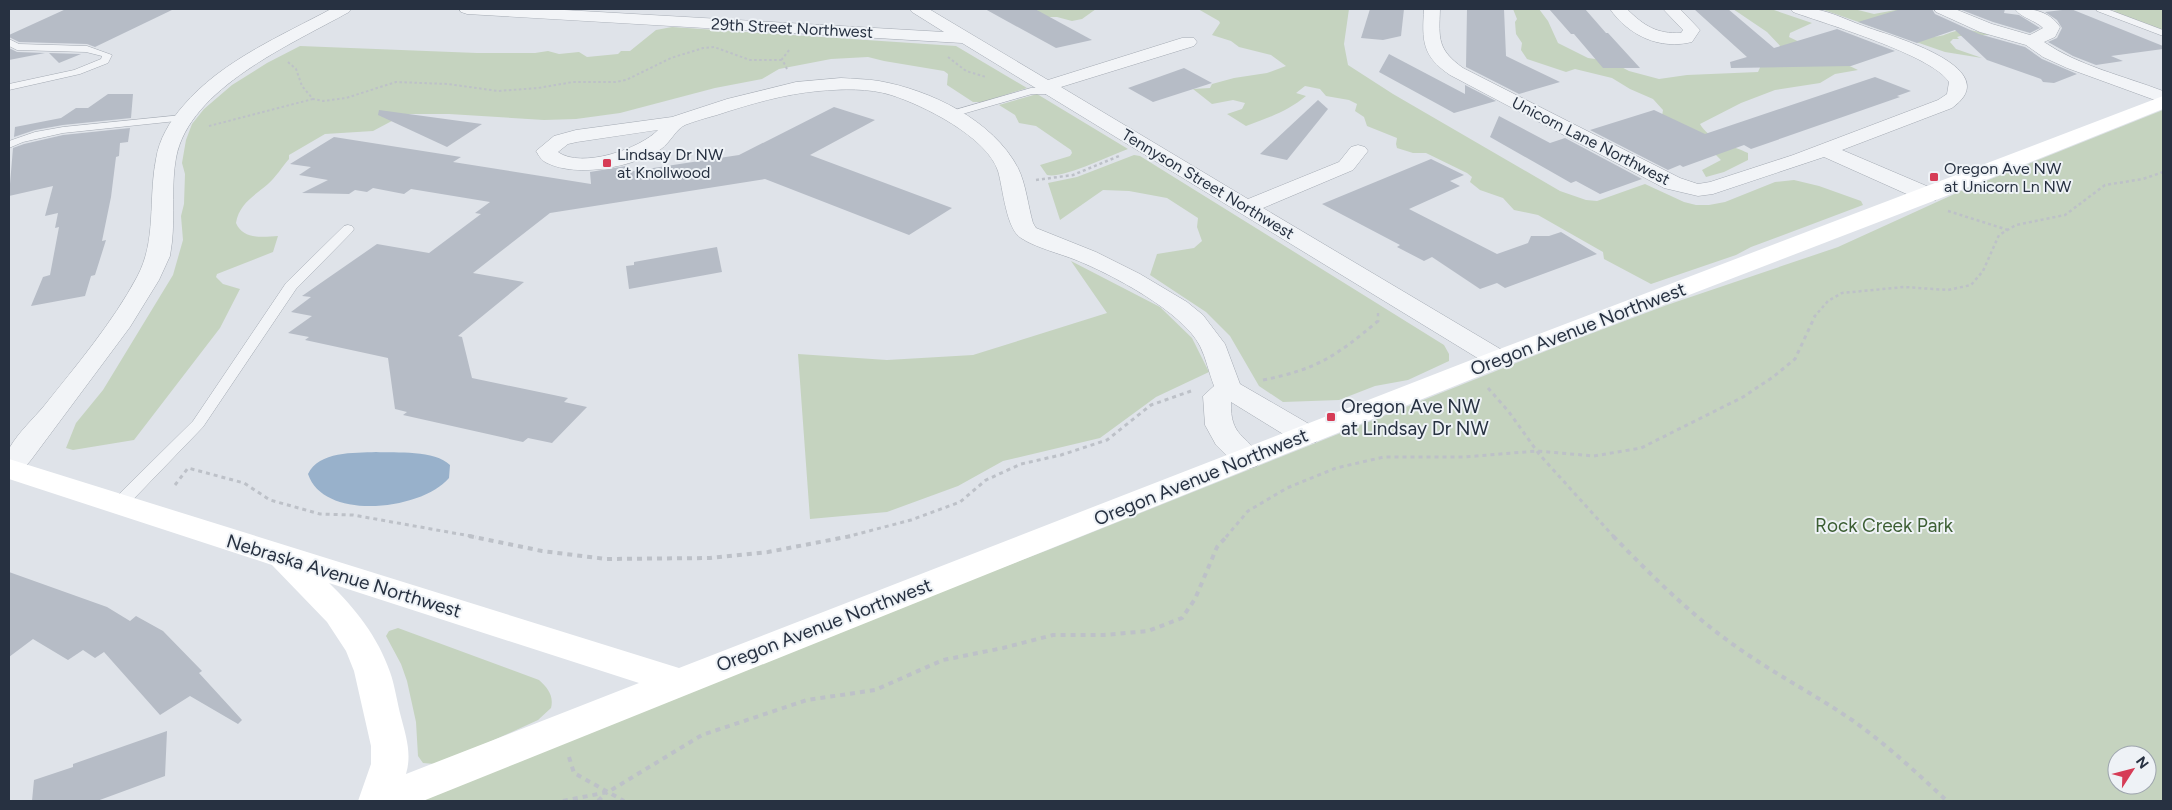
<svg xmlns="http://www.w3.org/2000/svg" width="2172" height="810" viewBox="0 0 2172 810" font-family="Figtree,sans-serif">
<rect width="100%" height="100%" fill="#dfe3e9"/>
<g fill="#c5d3bf" fill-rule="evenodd">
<path d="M1035,9h61l-14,10 -10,2 -15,-4h-11z"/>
<path d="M1198,9h151l-5,35 4,21 45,29 167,97 26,9 11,1 48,-17 39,18 12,3h13l16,-3 50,-20 19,-2 25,6 42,15 2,4 -112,42 -15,8 -85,29 -47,-25 -1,-7 -65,-37 -24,-5 -11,-12 -23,-8 -10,-8 2,-5 -5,-4 -41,-20h-13l-16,-5 -1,-4 1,-6 -30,-12 -3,-9 -9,-6 2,-7 -8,-4 -23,-4 -6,-7 -15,-3 -9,7 10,3c-18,15 -38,22 -60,30l-19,-12 15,-5 3,-6 -12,-3 -21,4 -19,-15 17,-1 2,-4 22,-6 33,-5 19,-7 -15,-11 -32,-8 -8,-6 -19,-6 8,-12 -1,-2z"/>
<path d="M1513,9h26l9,12 10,22 30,15 22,3 19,10 30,8 28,-4 71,-3 5,-11 19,-13 -15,-16 -34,-23h38l41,14 -22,10 -1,4 69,33 -23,4 -15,9 -45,7 -34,13 -41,21c8,15 33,22 48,29v7l-24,12 -18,5 -4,-7 19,-10 -6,-6 -53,-38 1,-6 -10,-11 -23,-10 -18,-11 -37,-9 -9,3 -39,-13 -6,-9 1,-7 -6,-9 -1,-12 2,-3z"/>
<path d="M1821,9h33l20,5 27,-5 14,1 17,26c9,2 15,-3 24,-5 10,-2 24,0 33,4l-29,1 -3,1 2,2h-6l-3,3 6,7 26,9 -37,-6z"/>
<path d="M2124,9h39v23l-52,-21z"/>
<path d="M672,27l284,19 71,42 -44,14h-10l-26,-17 1,-11 -4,-3 -60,-10 -16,-4 -37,2 -52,10 -17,10 -47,9 -95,25 -44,6 -32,1 -95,-6h-44l-32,17 -48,3 -36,21v4c-7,8 -13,18 -21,25 -14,12 -29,20 -32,39 7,17 27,14 42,13l-5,16 -56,22 -1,3 7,7 17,5 -20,39 -86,112 -61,10 -7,-2 10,-25 27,-33 70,-115 10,-35 -2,-24 3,-12 1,-30 -3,-11 4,-23 6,-16 12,-15 28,-24 35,-22 33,-17 177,7h58l13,-2 11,3 20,-2 8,5 31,-3 3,-3h9l26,-21z"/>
<path d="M1037,94l91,55c-17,6 -65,30 -81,26l-7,-10 30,-9 2,-3 -1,-3 -35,-24 -17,-3 -4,-8 -16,-10z"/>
<path d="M2163,110v691h-1748l389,-158 244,-93 513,-205 106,-40 171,-58 123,-56zM2117,755h30v30h-30z"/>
<path d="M1134,155l6,1 304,189 5,9v7l-41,19 -33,6 -36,14 -56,2 -24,-16 -29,-50 -24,-24 -56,-37 7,-21 37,-6 8,-7 -5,-14 1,-9 -31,-20 -38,-7 -26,-1 -43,30 -12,-37 29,-6z"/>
<path d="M1071,261l89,46 32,31 17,34 -53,25 -56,41 -97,23 -45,25 -71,26 -77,7 -12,-165 89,6 86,-5 134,-42z"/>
<path d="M398,628l141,52c9,8 15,16 12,28l-13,12 -88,40 -15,4 -12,-1 -5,-7 -2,-34 -9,-41 -6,-17 -15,-28 3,-5z"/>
</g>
<path fill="#98b1cb" d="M376,452c20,1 59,-2 74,13l-1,13c-27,32 -125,44 -141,-4 11,-23 46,-21 68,-22z"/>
<g fill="#b6bcc6">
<path d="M66,9h108l-79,38 -8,-3 -68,-2 -10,-5v-2z"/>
<path d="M985,9h50l57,31 -36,8z"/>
<path d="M1370,9h34l-3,27 -18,4 -22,-2z"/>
<path d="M1467,9h37l2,47 54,26 -41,12 -53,-27z"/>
<path d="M1549,9h36l21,24h2l32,35h-37l-29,-34h-3z"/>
<path d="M1694,9h34l46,39 63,-19 58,22 -44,15 -120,2 -1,-6 17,-5z"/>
<path d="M1901,9h31l3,5 44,20 46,13 17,12 35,15 -23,9 -11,-1 -2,-3 -54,-19 -32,-30 -38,13 -59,-21z"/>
<path d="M1959,9h46l-1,4 15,2 21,13 -10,5 -37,-11z"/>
<path d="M2071,9l92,37v3l-52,7 12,5 -27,4 -23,-9 -25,-14 9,-4 5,-10 -5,-8 -12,-8z"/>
<path d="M9,48l8,4 28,1 -36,7z"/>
<path d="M49,53l32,1 -22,9z"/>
<path d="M1389,54l76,40v-9l31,16 -42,12 -75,-41z"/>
<path d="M1184,68l28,15 -59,19 -25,-14z"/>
<path d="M1875,77l36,14 -14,5 3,1 -149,52 -7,-4 -61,22 -3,-2 -12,5 -78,-40 64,-20 51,24z"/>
<path d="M108,94h25l-2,24 -68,7 -28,5 -21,7 1,-10 46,-9 15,-10h12z"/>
<path d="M1318,100l10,9 -41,51 -27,-6z"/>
<path d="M834,107l41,13 -65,35 142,53 -43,27 -144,-56 -215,34 -77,60 51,9 -66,54 4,1 10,41 96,20 -4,4 23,5 -35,36 -24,-5 -5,4 -120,-27 4,-3 -12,-3 -7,-51 -83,-18 4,-3 -21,-4 24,-17 -21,-4 20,-15 -9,-1 75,-52 52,9 52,-39 -6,-1 15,-11 -79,-13 -7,5 -31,-6 -6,4 -12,-2 -6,4 -47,-1 26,-13 -29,-5 12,-8 -21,-3 44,-27 127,20 -8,5 138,22 -1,-12 36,-6 1,6 112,-17z"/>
<path d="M379,110l103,14 -35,23 -69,-32z"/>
<path d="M1499,116l51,27 15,-5 77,41 -42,15 -24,-13 -5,2 -81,-46z"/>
<path d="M130,128l-2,14 -8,1 -1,13 -3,1 -5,40 -9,44 4,-1 -11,35 -4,1 -6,20 -54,10 12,-29 7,-2 9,-48 -4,1 3,-15 -13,3 8,-30 -44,10 4,-48 11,-4 39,-9z"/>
<path d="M1431,159l33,16 -14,6 10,5 -51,23 88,45 31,-11 3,-7h18l12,-4 36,22 -92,34 -8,-5 -17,6 -48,-32 -8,4 -27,-14 3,-2 -78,-41z"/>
<path d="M717,247l5,25 -93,17 -3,-23 8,-1v-3z"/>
<path d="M9,572l98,35 23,14 6,-5 27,15 39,40 -3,2 43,47 -4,4 -48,-28 -30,19 -56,-63 -9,6 -12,-8 -15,10 -35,-21 -24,18z"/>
<path d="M167,731l-2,45 -68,25h-65l2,-21 39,-13v-3z"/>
</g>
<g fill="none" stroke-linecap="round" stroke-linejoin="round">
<g stroke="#a4aab3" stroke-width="1">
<g id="lane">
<path d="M2096,9h11l56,21v6l-66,-25z"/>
<path d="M9,39l10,5 68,2 25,9 -4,8 -28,11 -71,16v-6l65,-14 27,-11 1,-3 -16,-4 -69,-2 -8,-4z"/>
<path d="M1031,88h23l5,3 -5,3h-22l-80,23 -5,-3 1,-2z"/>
<path d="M182,115l4,1 1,2 -1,2 -123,13 -40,9 -14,6v-7l26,-9 28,-5z"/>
<path d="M348,225l4,1 2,3 -2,3 -56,57 -93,138 -79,82 -6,2 -6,-2 -2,-4 2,-4 81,-80 93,-138 58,-57z"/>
</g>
</g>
<g stroke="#a4aab3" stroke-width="1">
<g id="street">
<path d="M331,9h20l-2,3c-57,32 -160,76 -173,146 -5,27 -1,56 -4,84l-2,14 -11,24 -29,47 -99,133 -12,14 -10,3c0,-8 -3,-23 1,-30 9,-15 23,-28 34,-41 32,-40 69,-84 93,-129 20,-37 11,-78 19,-118 3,-20 14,-38 27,-53 38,-45 98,-70 148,-97z"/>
<path d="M459,9h88l397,23 -32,-20 -2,-3h19l119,71 134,-42h12l3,4 -3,4 -133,41 187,112 91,-37 12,-15 7,-2 7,2 3,4 -15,19 -90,38 244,145 4,6 -4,6 -9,2 -9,-2 -527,-322 -495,-29 -6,-2z"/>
<path d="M1424,9h16c-1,30 -3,40 23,59l217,110 18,6 12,-2 83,-27 145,-55 9,-6 2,-12c-17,-27 -123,-58 -156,-70l-2,-3c7,0 16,-1 23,0 19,3 37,13 55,19 26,9 138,41 83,80l-110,42 94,40 3,5 -3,5 -8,1 -8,-1 -96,-43 -111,37 -15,2 -34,-8 -214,-113c-28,-19 -28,-34 -26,-66z"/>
<path d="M1610,9h17c17,17 30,25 54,24l2,-3 -20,-21h17l20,21 -8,12c-32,8 -63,-6 -82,-33z"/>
<path d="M1934,9h21l37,15 38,11 13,-7c-8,-8 -22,-10 -28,-19 18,-1 34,2 45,18l-5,10 -11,5c35,24 80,34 119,49v12l-96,-35 -24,-11 -17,-12 -46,-13 -44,-20z"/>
<path d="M841,78c13,1 26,1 38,3 51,9 114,39 139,87 8,16 10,38 15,55l3,5 60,24 44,22 47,28 16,13 22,29 15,40 76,44 4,7 -4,7 -10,2 -10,-2 -65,-40c-1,35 15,32 31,57l-5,7 -10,3 -10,-3 -21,-21 -11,-20 -2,-29 11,-10c-5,-13 -8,-28 -14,-40 -17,-34 -89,-72 -124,-86 -15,-6 -42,-13 -55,-22 -15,-9 -18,-50 -23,-67 -11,-34 -75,-66 -107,-76 -22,-7 -49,-6 -72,-4 -34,3 -69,13 -102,24 -11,3 -22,6 -32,10 -9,4 -15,18 -24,24 -27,18 -84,29 -114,14 -5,-2 -8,-7 -11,-12l18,-15 22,-6 96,-13 55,-18 69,-17zM658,130c-18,19 -77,39 -100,22l10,-8 9,-2z"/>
</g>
</g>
<g stroke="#bdc1c8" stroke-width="2" stroke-dasharray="2.5 2.5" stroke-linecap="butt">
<path d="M948,57l18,14 20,6"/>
<path d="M288,62l8,7 6,17 11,13 10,2 23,-3 50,-16 52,2 50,7 40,-3 35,-6h42l11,-2 45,-22 32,-10 11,-1 36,13h33"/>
<path d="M787,69l-5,-10 8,-10"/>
<path d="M209,126l104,-27"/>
</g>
<g stroke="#bdc1c8" stroke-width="2.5" stroke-dasharray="3 3" stroke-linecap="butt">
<path d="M1036,180l37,-5 46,-19"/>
<path d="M1948,211l60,19"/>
<path d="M1378,313v4"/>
<path d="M1814,317l14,-16 14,-8 62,-6 44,3 23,-5 12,-14 16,-36 17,-10 49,-10 40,-30 38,-6 20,-7"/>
</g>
<g stroke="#bdc1c8" stroke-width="3" stroke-dasharray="4 4" stroke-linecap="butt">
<path d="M1263,380c55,-11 73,-24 115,-59v-5"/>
<path d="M1488,388l21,24 30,42 75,83"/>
<path d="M175,485l13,-17 56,15 26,17 50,14 33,1 123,22"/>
<path d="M846,537l65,-17 49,-18 26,-22 35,-16 40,-9 46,-15 44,-35 40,-14"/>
<path d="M1226,537l22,-26 39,-23 49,-20 48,-11h80l73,-6 57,5 47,-8 102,-51 30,-20 22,-18 20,-43"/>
</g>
<g stroke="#bdc1c8" stroke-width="4" stroke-dasharray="5 5" stroke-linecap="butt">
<path d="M469,536l73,15 64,8 104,-1 58,-6 83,-16"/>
<path d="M1613,536c36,37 73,74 114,104 40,30 84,52 125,80 34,24 65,53 95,81"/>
<path d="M569,757l5,16 50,28"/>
<path d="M563,801l45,-9 94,-57 105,-35 68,-10 68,-30 60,-12 50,-13h51l44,-4 34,-13 13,-19 22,-52 10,-11"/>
<path d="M598,801l9,-9"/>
</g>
<use href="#lane" fill="#f2f4f7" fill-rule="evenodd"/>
<use href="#street" fill="#f2f4f7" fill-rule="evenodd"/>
<path fill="#fff" fill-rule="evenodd" d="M2163,96v13l-227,91 -429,165 -1084,436h-65l13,-37v-18l-17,-75 -8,-20 -19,-29 -55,-57 -263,-86v-20l670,209 810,-315zM329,583l310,100 -233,91c6,-20 0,-38 -5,-57 -4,-15 -6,-31 -11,-45 -12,-35 -35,-64 -61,-89z"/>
</g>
<g fill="#d63c56" stroke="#eef2f6" stroke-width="2">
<rect x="602" y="158" width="10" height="10" rx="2.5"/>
<rect x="1929" y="172" width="10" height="10" rx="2.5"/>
<rect x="1326" y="412" width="10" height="10" rx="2.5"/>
</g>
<g text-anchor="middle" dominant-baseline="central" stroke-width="4" stroke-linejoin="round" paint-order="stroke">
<g font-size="16" fill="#273141" stroke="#eef2f6">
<text transform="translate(792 28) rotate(3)">29th Street Northwest</text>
<text transform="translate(1591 141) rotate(27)">Unicorn Lane Northwest</text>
<text transform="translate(1208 184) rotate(31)">Tennyson Street Northwest</text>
</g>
<g font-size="16" fill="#273141" stroke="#eef2f6" text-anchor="start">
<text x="617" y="154">Lindsay Dr NW<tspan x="617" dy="18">at Knollwood</tspan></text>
<text x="1944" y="168">Oregon Ave NW<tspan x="1944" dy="18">at Unicorn Ln NW</tspan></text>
</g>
<g font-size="19" fill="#273141" stroke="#eef2f6">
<text transform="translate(1578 329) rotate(-21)">Oregon Avenue Northwest</text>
<text transform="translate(1201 477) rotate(-22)">Oregon Avenue Northwest</text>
<text transform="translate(344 576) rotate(17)">Nebraska Avenue Northwest</text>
<text transform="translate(824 625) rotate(-21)">Oregon Avenue Northwest</text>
</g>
<g font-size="19" fill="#273141" stroke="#eef2f6" text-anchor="start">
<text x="1341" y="406">Oregon Ave NW<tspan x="1341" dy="22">at Lindsay Dr NW</tspan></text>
</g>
<g font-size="19" fill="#3c5e33" stroke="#eef2f6">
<text x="1884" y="525">Rock Creek Park</text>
</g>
</g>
<rect width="2172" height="810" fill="none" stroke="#273141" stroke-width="20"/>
<g transform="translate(2132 770) rotate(54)"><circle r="24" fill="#eef2f6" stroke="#9ea5ae"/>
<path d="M0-4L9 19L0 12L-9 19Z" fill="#d63c56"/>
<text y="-8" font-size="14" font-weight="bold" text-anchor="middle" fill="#273141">N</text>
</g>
</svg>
